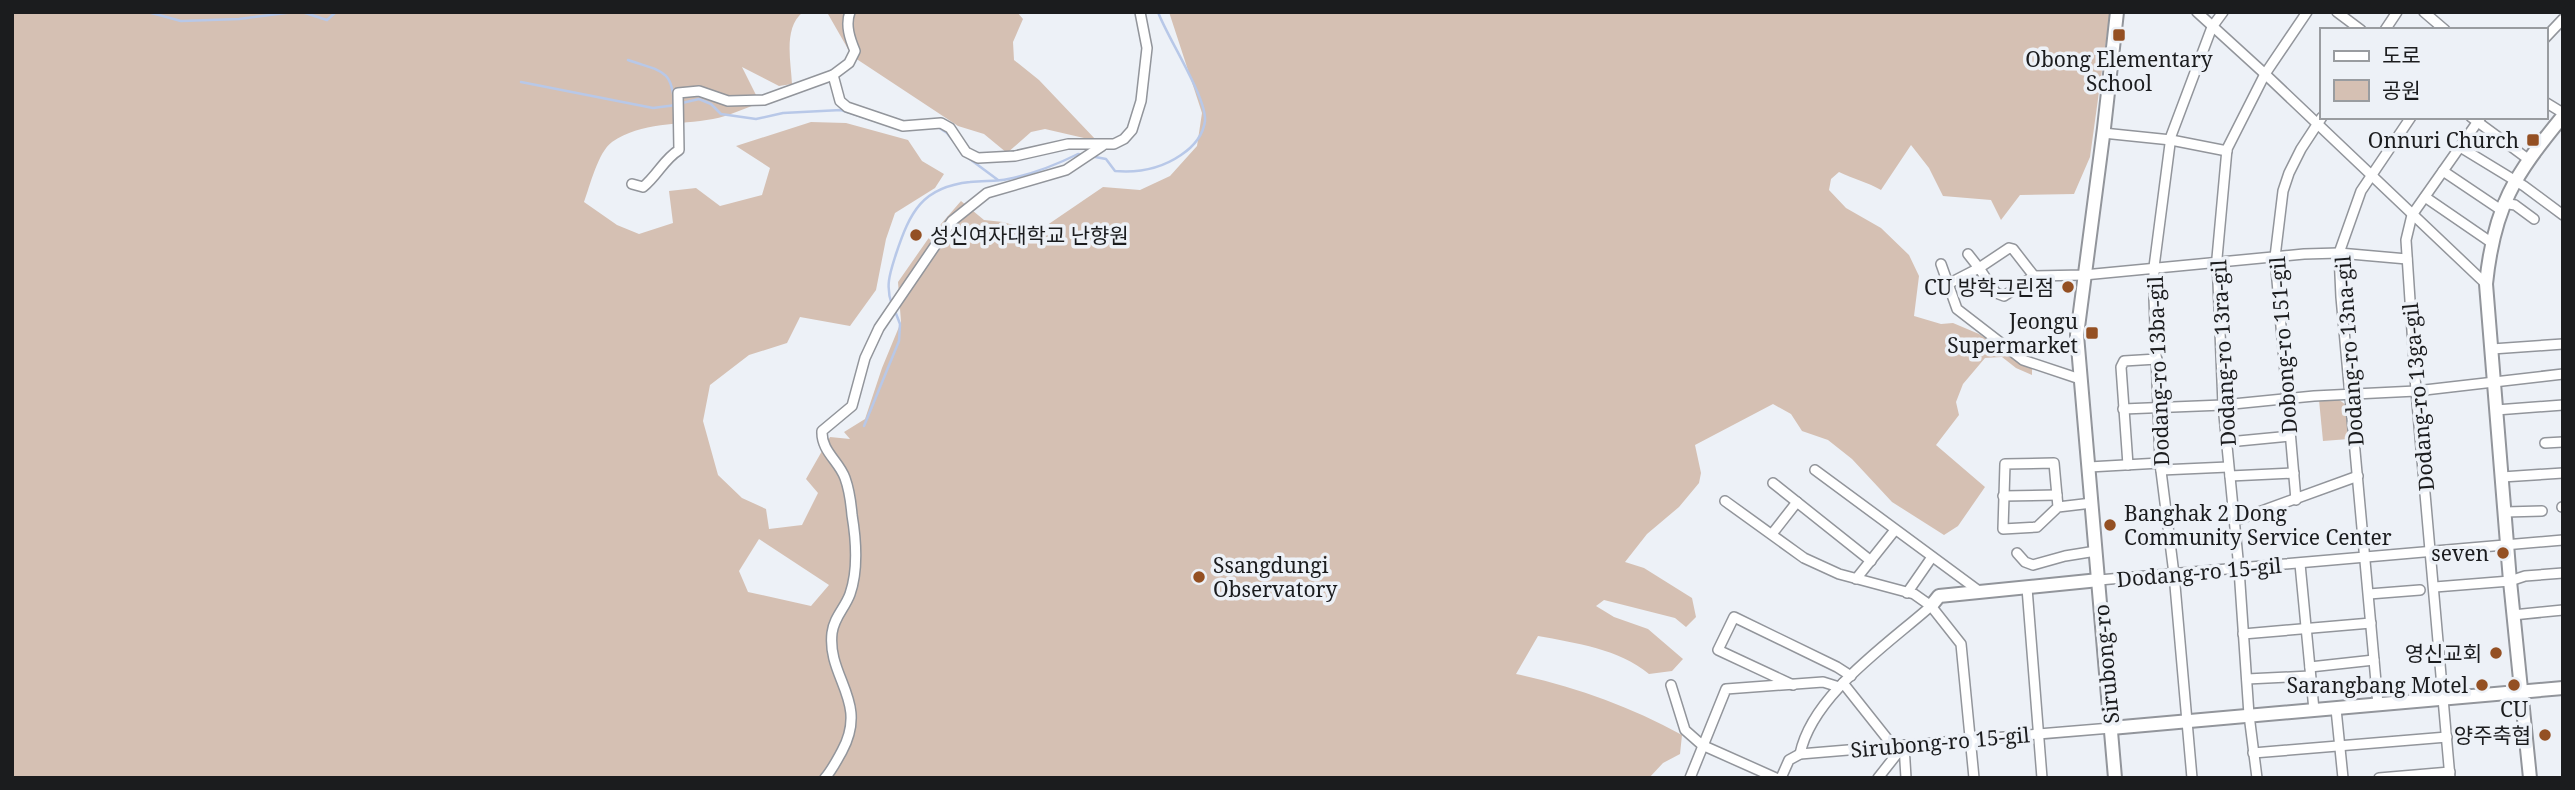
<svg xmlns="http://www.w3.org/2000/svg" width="2575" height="790" viewBox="0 0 2575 790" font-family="'Noto Serif','Noto Sans KR',serif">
<rect width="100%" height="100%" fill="#edf1f7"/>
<g fill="#d5c0b3" fill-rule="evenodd">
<path d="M12,12h791c-20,16 -12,49 -11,72l-13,2 -37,-19 18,36c-15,5 -31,13 -47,16 -34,6 -72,3 -101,23 -14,10 -22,44 -28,60l33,23 22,9 34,-11 -4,-32 27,-3 24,18 42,-11 8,-27 -34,-22 75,-24 35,1 62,17 14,21 22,13 -9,14 -40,25 -9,26 -10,51 -26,36 -50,-9 -13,26 -38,12 -39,30 -7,36 15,54 24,23 24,11 3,20 33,-4 16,-32 -12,-14 24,-42 20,2 -6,-7 21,-13 17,-51 19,-46 -3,-40 30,-43 33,-38 23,19 19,2 34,10 66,-45 37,3 30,-14 27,-30 5,-33 -33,-101h941l-20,145 -16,37 -54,1 -19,25 -10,-20 -48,-4 -14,-28 -18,-23 -30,45c-14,-8 -27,-11 -42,-18l-8,7 -2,11 17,18 35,20 28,27 10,21 -5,40 27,8 12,-1 26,11 53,34v7l-16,-7 -14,-11 -17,1 -22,26 -7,18 3,13 -23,30 49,42 -27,39 -14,9 -52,-33 -40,-43 -24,-19 -26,-9 -11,-17 -18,-10 -78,41 6,28 -2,10 -20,24 -32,27 -22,28 19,6 48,30 4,19 -10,10 -11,-9 -71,-18 -8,6 18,11 34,12 35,30 -11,12 -23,3c-30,-25 -73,-31 -111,-38l-22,38c59,13 113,32 166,61l-2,19 -17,9 -14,15h-1637zM759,539l70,46 -18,21 -63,-14 -9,-21z"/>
<path d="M824,12h193l6,7 -10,23 1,18 25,20 58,61 -52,-12 -14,3 -24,21 -23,-19 -26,-8 -106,-70 -24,-42z"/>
<path d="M2338,399l8,6 3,34 -26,2 -4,-41z"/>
</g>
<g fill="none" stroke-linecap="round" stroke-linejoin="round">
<g stroke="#b8c8e8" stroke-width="2.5">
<path d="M148,12l33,9 58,-2 55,-7"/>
<path d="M302,12l25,8 9,-8"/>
<path d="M628,60c31,11 45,8 46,45"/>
<path d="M521,82l132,26 23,-3"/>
<path d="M682,103l17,-4 12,5 10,10 35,5 27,-6 58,-3 59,19"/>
<path d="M938,127l9,6 11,14"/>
<path d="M1090,156l16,3 9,12c23,2 47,-3 66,-16 12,-8 22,-20 24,-34 2,-23 -38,-84 -47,-109"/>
<path d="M967,157l31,23"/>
<path d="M892,305c-7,-19 -2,-32 4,-51 14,-42 26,-67 74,-72 13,-2 26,0 38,-3 24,-5 48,-14 70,-25l6,1"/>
<path d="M864,426l35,-85 1,-17 -5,-13"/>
</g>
<g stroke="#92959b" stroke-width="12">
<g id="street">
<path d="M2197,12l68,62 221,210"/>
<path d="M2337,12l24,18"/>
<path d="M2424,12l21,18"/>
<path d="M2385,30l12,-18"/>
<path d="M2545,38l18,-19"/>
<path d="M833,75l7,26 7,6 56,19 38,-3 9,5 16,24 12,6 37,-2 53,-12h46l10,-5 8,-9 9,-29 6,-53 -7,-36"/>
<path d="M2545,102l18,11"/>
<path d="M2471,117l57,42"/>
<path d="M2103,133l68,7 56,11"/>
<path d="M2460,147l64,39 39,29"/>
<path d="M2443,171l58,39"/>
<path d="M632,184l11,3c14,-11 21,-28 36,-37l-1,-57 21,-2 29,10 36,-1 69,-25 16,-12 6,-12c-5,-12 -10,-26 -5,-39"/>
<path d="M2425,197l67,46"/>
<path d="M2503,203l12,2 19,14"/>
<path d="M1941,264l16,45 66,51 57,19"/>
<path d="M2034,276l50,-1 220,-21 35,-1 68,6"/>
<path d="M1948,284l31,-16 17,25 8,3 30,-20 -21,-27 -4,-1 -30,20 -11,-14"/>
<path d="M2492,349l71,-5"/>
<path d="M2123,409l100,-4 91,-9 102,-5 147,-17"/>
<path d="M2496,410l67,-5"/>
<path d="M2228,442l62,-6"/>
<path d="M2545,443l18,-1"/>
<path d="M2128,465l-7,-98 3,-6 33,-2"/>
<path d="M2089,467l71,-4"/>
<path d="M1815,470l164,121"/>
<path d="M2161,470l67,-3"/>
<path d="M2230,476l64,-3"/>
<path d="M2502,477l61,-4"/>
<path d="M1773,483l98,78"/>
<path d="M2003,496l54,-1"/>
<path d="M2296,500l-21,-243 8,-66 6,-18 12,-24 21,-32"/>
<path d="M1725,501l79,57 35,16 75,20 17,12 30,38 13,134"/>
<path d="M2058,507l-4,-44 -49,1 -2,65 34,-2 21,-20 34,-4"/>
<path d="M2562,507h1"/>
<path d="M2505,512l37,-1"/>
<path d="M2234,521l124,-45"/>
<path d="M1772,534l25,-32"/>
<path d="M2017,553l8,9 8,3 32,-9 31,-5"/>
<path d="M2300,564l14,146"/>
<path d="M1856,579l39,-49"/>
<path d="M2099,580l464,-40"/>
<path d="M2435,587l75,-6 15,-5 38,-3"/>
<path d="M2027,588l15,190"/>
<path d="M1907,593l25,-36"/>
<path d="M2369,594l51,-4"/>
<path d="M2513,615l50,-5"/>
<path d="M2243,634l128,-11"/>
<path d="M2310,667l64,-7"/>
<path d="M2247,679l63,-3"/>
<path d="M1843,683l50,63"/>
<path d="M1671,685l14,45 17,15 74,33"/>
<path d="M1793,685l-75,-35 16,-33 103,50 14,9"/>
<path d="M2378,704l-37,-407 -2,-44 22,-62 50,-74"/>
<path d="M2336,709l7,69"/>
<path d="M1904,745l2,33"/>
<path d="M2253,753l194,-16"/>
<path d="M1800,754c12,-59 87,-109 131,-148"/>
<path d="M825,778c7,-8 12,-18 17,-27 27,-50 -15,-73 -10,-118 2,-16 13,-25 18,-39 8,-23 6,-55 2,-79 -1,-12 -3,-26 -7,-37 -6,-17 -24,-27 -23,-47l30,-25 13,-48 14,-30 73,-107 35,-28 79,-23 36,-24"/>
<path d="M1690,778l36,-89 97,-7 16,5"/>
<path d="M1781,778l8,-18 11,-6 311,-26"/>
<path d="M1878,778l26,-33"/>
<path d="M2192,778l-18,-204 -14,-111 -6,-165v-31l17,-131 41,-109 11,-15"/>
<path d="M2257,778l-8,-63 -10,-146 -16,-164 -6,-147 10,-109 38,-75 42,-62"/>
<path d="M2379,778l71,-6"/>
<path d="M2450,778l-34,-387 -10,-151 6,-25 69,-98"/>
</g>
</g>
<g stroke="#92959b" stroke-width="16">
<g id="secondary">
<path d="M1931,606l8,-10 160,-16"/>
<path d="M2111,728l452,-40"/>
<path d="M2115,778l-38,-443 27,-207 13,-116"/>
<path d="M2530,778l-20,-197 -24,-297c8,-78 28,-108 77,-168"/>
</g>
</g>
<use href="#street" stroke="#fff" stroke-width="9"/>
<use href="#secondary" stroke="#fff" stroke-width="12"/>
</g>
<g fill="#945023" stroke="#edf1f7" stroke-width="2.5">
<rect x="2112" y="28" width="14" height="14" rx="3.5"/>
<rect x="2526" y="133" width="14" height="14" rx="3.5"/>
<circle cx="916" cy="235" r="7"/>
<circle cx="2068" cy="287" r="7"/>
<rect x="2085" y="326" width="14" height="14" rx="3.5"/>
<circle cx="2110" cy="525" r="7"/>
<circle cx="2503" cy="553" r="7"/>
<circle cx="1199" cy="577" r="7"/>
<circle cx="2496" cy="653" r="7"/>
<circle cx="2482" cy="685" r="7"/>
<circle cx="2514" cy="685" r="7"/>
<circle cx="2545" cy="735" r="7"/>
</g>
<g text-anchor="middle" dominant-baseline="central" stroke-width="7" stroke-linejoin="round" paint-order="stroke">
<g font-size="21" fill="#1b1c1e" stroke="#edf1f7" text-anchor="end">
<text x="2119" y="59" text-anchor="middle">Obong Elementary<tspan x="2119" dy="24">School</tspan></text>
<text x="2519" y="140">Onnuri Church</text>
<text x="930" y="235" text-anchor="start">성신여자대학교 난향원</text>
<text x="2054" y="287">CU 방학그린점</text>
<text x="2078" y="321">Jeongu<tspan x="2078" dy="24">Supermarket</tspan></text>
<text x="2124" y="513" text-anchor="start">Banghak 2 Dong<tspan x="2124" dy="24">Community Service Center</tspan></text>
<text x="2489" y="553">seven</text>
<text x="1213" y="565" text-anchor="start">Ssangdungi<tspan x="1213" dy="24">Observatory</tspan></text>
<text x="2482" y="653">영신교회</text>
<text x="2468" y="685">Sarangbang Motel</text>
<text x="2514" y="709" text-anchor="middle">CU</text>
<text x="2531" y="735">양주축협</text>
</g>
<g font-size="21" fill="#1b1c1e" stroke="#edf1f7">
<text transform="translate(2283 345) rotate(-94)">Dobong-ro 151-gil</text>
<text transform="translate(2349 351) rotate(-94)">Dodang-ro 13na-gil</text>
<text transform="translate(2223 353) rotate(-93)">Dodang-ro 13ra-gil</text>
<text transform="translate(2158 371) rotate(-92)">Dodang-ro 13ba-gil</text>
<text transform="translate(2418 397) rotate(-95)">Dodang-ro 13ga-gil</text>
<text transform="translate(2199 572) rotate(-5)">Dodang-ro 15-gil</text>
<text transform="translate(2106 664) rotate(-95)">Sirubong-ro</text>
<text transform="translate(1940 742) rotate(-5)">Sirubong-ro 15-gil</text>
</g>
</g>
<rect width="2575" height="790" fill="none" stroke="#1b1c1e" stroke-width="28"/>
<rect x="2320" y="28" width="228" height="91" fill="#edf1f7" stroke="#999ca0" stroke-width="2"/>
<rect x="2334" y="51" width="35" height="10" fill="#ffffff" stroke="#999ca0" stroke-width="2"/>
<text x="2382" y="63" font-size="21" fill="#1b1c1e">도로</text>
<rect x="2334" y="80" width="35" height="21" fill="#d5c0b3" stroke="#999ca0" stroke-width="2"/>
<text x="2382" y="98" font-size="21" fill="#1b1c1e">공원</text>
</svg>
